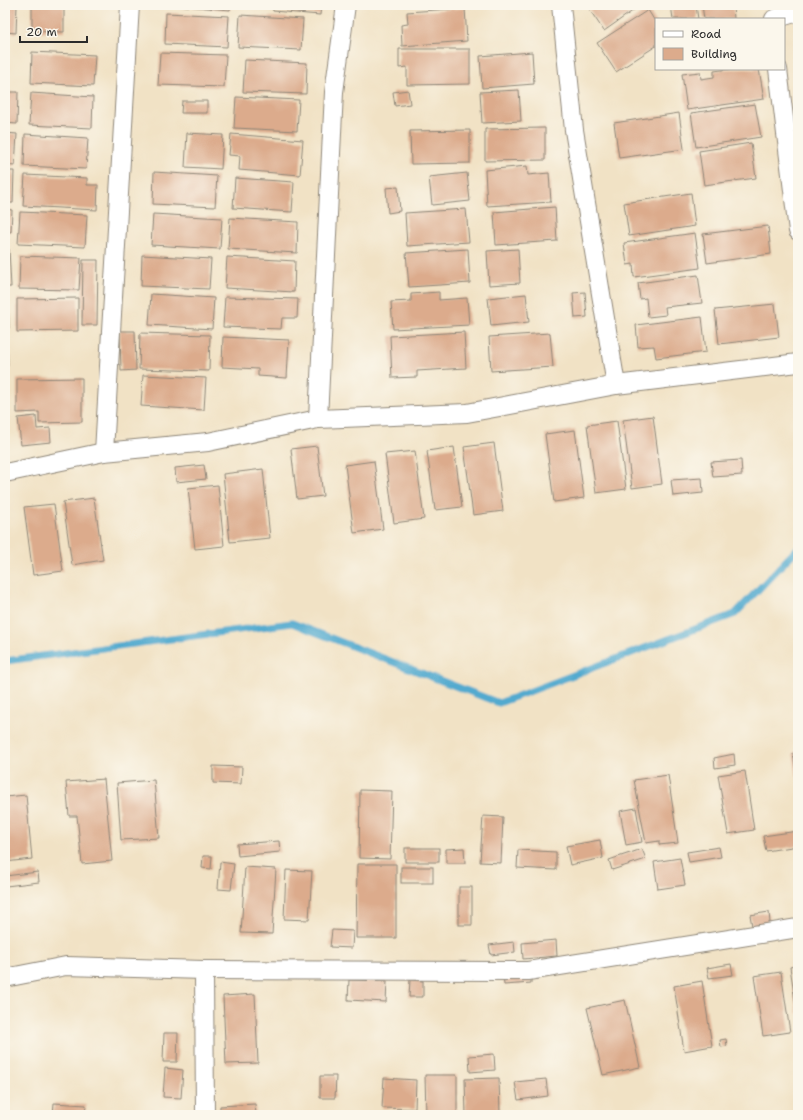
<svg xmlns="http://www.w3.org/2000/svg" width="803" height="1120" viewBox="0 0 803 1120" font-family="'Shantell Sans',sans-serif">
<rect width="100%" height="100%" fill="#fbf7ec"/>
<filter id="ink" filterUnits="userSpaceOnUse"><feTurbulence type="fractalNoise" baseFrequency=".025" numOctaves="2"/><feDisplacementMap in="SourceGraphic" scale="8" xChannelSelector="R" yChannelSelector="G"/><feConvolveMatrix kernelMatrix="1 2 1 2 8 2 1 2 1" color-interpolation-filters="sRGB"/></filter>
<filter id="wash" filterUnits="userSpaceOnUse"><feTurbulence type="fractalNoise" baseFrequency=".012" numOctaves="4" result="noise"/><feDisplacementMap in="SourceGraphic" scale="16" xChannelSelector="R" yChannelSelector="G"/><feGaussianBlur stdDeviation="0.9" result="paint"/><feColorMatrix in="noise" values="0 0 0 0 0 0 0 0 0 0 0 0 0 0 0 0 0 1.4 0 .05"/><feComposite in="paint" operator="in"/></filter>
<g filter="url(#wash)">
<rect width="100%" height="100%" fill="#f1e2c5"/>
<g fill="none" stroke-linecap="round" stroke-linejoin="round">
<path stroke="#52aacf" stroke-width="7" d="M5,661l287,-38 207,80 236,-89 63,-66"/>
</g>
<g id="blocks">
<g fill="#dcab8c">
<path d="M5,5h12l-1,28 -11,-1z"/>
<path d="M32,5h32v27l-32,-1z"/>
<path d="M175,5h56l-1,5z"/>
<path d="M272,5h49l-1,10 -47,-4z"/>
<path d="M588,5h53l-37,26 -17,-25z"/>
<path d="M671,5h25l2,14h-25z"/>
<path d="M702,5h31l1,14h-30z"/>
<path d="M465,8l2,33 -65,5 -1,-21 7,-1 -1,-12z"/>
<path d="M648,10l8,13v23l-40,26 -19,-29z"/>
<path d="M166,13l63,3 -2,31 -62,-3z"/>
<path d="M240,15l63,4 -2,31 -63,-3z"/>
<path d="M399,49h71v35l-63,1v-18l-8,1z"/>
<path d="M32,52l63,3 -2,31 -62,-3z"/>
<path d="M532,52l2,32 -52,4 -2,-32z"/>
<path d="M160,53l66,2 -2,32 -66,-2z"/>
<path d="M245,60l62,3 -1,31 -63,-2z"/>
<path d="M729,69h30l5,30 -77,11 -5,-36 18,-2 1,7 13,-2v-6z"/>
<path d="M408,90l2,14 -15,2 -2,-14z"/>
<path d="M519,90l2,31 -39,2 -2,-31z"/>
<path d="M5,92h13l-1,32 -12,-1z"/>
<path d="M31,93l62,4 -1,31 -63,-3z"/>
<path d="M236,97l63,3 -2,31 -63,-3z"/>
<path d="M182,101h25v12h-26z"/>
<path d="M755,104l6,33 -65,10 -5,-34z"/>
<path d="M679,113l5,36 -65,9 -5,-35z"/>
<path d="M545,128v32l-60,1v-32z"/>
<path d="M470,130v33l-59,1 -1,-33z"/>
<path d="M5,133l12,1 -2,32 -10,-1z"/>
<path d="M187,133l36,2 -2,34 -36,-2z"/>
<path d="M25,134l63,4 -2,31 -62,-3z"/>
<path d="M231,134l72,6 -3,35 -61,-5 1,-14 -11,-1z"/>
<path d="M751,143l5,35 -52,7 -5,-34z"/>
<path d="M527,166l1,9 21,-2 2,29 -64,4 -2,-36z"/>
<path d="M5,171h9l-1,32h-8z"/>
<path d="M154,172l63,4 -2,31 -62,-3z"/>
<path d="M467,173l3,28 -38,4 -3,-28z"/>
<path d="M25,175l62,3v7h11l-1,25 -74,-4z"/>
<path d="M235,178l59,4 -2,30 -59,-4z"/>
<path d="M398,187l2,24 -12,2 -2,-25z"/>
<path d="M691,193l4,33 -66,10 -5,-33z"/>
<path d="M555,207l2,34 -61,4 -2,-33z"/>
<path d="M5,209l7,1 -1,22 -6,-1z"/>
<path d="M466,209l3,33 -62,4 -2,-33z"/>
<path d="M20,212l67,3 -2,32 -67,-3z"/>
<path d="M153,214l69,4 -2,31 -69,-4z"/>
<path d="M230,218l68,4 -1,31 -69,-4z"/>
<path d="M768,226l3,28 -64,9 -4,-29z"/>
<path d="M695,233l5,35 -66,9 -1,-13 -6,1 -3,-22z"/>
<path d="M5,249h4l2,38h-6z"/>
<path d="M468,249l2,34 -61,4 -3,-34z"/>
<path d="M518,249l2,34 -31,2 -2,-34z"/>
<path d="M142,255l69,4 -2,30 -68,-3z"/>
<path d="M20,256l61,2 -2,32 -60,-1z"/>
<path d="M227,257l68,4 -1,31 -69,-4z"/>
<path d="M83,260h15l-1,65h-15z"/>
<path d="M698,275l4,28 -37,4 1,8 -18,2 -2,-19 -6,1 -2,-16z"/>
<path d="M439,292v8l28,-2 2,27 -76,4 -2,-27 20,-1v-7z"/>
<path d="M585,292l2,25 -12,1 -2,-25z"/>
<path d="M151,294l63,4 -2,31 -63,-4z"/>
<path d="M526,294l3,28 -38,4 -3,-28z"/>
<path d="M8,295l1,33h-4v-32z"/>
<path d="M225,297l73,2 -1,19h-15l-1,11 -58,-2z"/>
<path d="M78,298v33l-61,1v-33z"/>
<path d="M775,304l4,33 -60,7 -4,-34z"/>
<path d="M702,317l4,35 -50,6 -2,-12 -16,1 -2,-22z"/>
<path d="M120,331h15l1,39 -15,1z"/>
<path d="M464,332l2,36 -49,3v6l-25,1 -2,-42z"/>
<path d="M140,333l70,2 -1,36 -70,-2z"/>
<path d="M550,333l3,34 -62,4 -2,-34z"/>
<path d="M5,334h2l1,32h-3z"/>
<path d="M223,337l66,3 -2,38 -29,-2v-7l-36,-2z"/>
<rect x="5" y="375" width="2" height="31"/>
<path d="M143,375l63,3 -2,32 -63,-4z"/>
<path d="M82,378v44l-43,1v-11l-22,1v-34z"/>
<path d="M36,416l1,13 13,-1 1,14 -30,3 -3,-27z"/>
<path d="M653,416l9,68 -30,4 -9,-68z"/>
<path d="M617,421l9,68 -30,4 -9,-68z"/>
<path d="M575,430l9,68 -30,4 -9,-68z"/>
<path d="M494,443l9,68 -30,4 -9,-68z"/>
<path d="M317,446l6,50 -26,3 -6,-50z"/>
<path d="M454,447l8,60 -27,3 -8,-59z"/>
<path d="M415,451l9,68 -30,4 -9,-69z"/>
<path d="M741,460l1,15 -29,2 -2,-15z"/>
<path d="M374,461l9,68 -29,4 -9,-68z"/>
<path d="M204,465l2,14 -30,3 -1,-14z"/>
<path d="M263,469l7,69 -40,4 -7,-68z"/>
<path d="M702,478l1,15 -30,3 -2,-16z"/>
<path d="M218,485l6,61 -29,3 -7,-61z"/>
<path d="M94,498l9,62 -31,5 -9,-63z"/>
<path d="M54,504l9,67 -30,4 -9,-68z"/>
<path d="M798,752v25h-1l-4,-24z"/>
<path d="M734,754l1,11 -20,3 -1,-10z"/>
<path d="M213,766l29,1 -1,17 -28,-1z"/>
<path d="M745,771l9,59 -26,4 -10,-59z"/>
<path d="M668,775l10,68 -19,2v-4l-13,2 -12,-63z"/>
<path d="M104,779l8,82 -30,3 -5,-48h-8l-3,-34z"/>
<path d="M154,780l5,58 -38,2 -4,-57z"/>
<path d="M360,790l32,1 -2,68 -31,-1z"/>
<path d="M26,795l6,64 -27,3v-65z"/>
<path d="M636,808l6,34 -16,3 -6,-34z"/>
<path d="M483,816l20,1 -2,46 -21,-1z"/>
<path d="M798,831v15l-32,5 -3,-15z"/>
<path d="M600,840l3,18 -33,7 -4,-19z"/>
<path d="M279,841l1,11 -42,4 -1,-12z"/>
<path d="M719,847l2,10 -32,5 -2,-10z"/>
<rect x="405" y="848" width="34" height="14"/>
<path d="M464,848l1,15h-19v-14z"/>
<path d="M642,849l4,10 -34,11 -3,-10z"/>
<path d="M518,850l38,2v18l-39,-2z"/>
<path d="M203,856h9l-1,13 -9,-1z"/>
<path d="M680,858l5,27 -27,4 -4,-27z"/>
<path d="M220,862l14,2 -3,26 -13,-1z"/>
<path d="M357,864h39v74h-40z"/>
<path d="M245,867l31,2 -4,65 -31,-1z"/>
<rect x="401" y="867" width="32" height="16"/>
<path d="M286,870l26,1 -3,49 -25,-1z"/>
<path d="M38,872l1,10 -33,4 -1,-10z"/>
<rect x="459" y="887" width="13" height="38"/>
<path d="M769,912l1,11 -18,3 -2,-11z"/>
<path d="M332,930l21,1 -1,17 -22,-1z"/>
<path d="M556,940l1,16 -34,3 -1,-16z"/>
<path d="M514,942l1,10 -24,3 -2,-10z"/>
<path d="M731,964l2,11 -24,3 -2,-10z"/>
<path d="M798,965v48l-1,1 -7,-47z"/>
<path d="M781,972l9,60 -27,4 -9,-60z"/>
<path d="M531,975v8l-27,2 -1,-9z"/>
<path d="M349,980l38,1 -1,21 -38,-2z"/>
<path d="M410,980l13,1v16h-14z"/>
<path d="M702,981l10,65 -28,5 -10,-65z"/>
<path d="M255,994l3,69 -32,1 -3,-68z"/>
<path d="M625,1000l15,67 -37,8 -16,-67z"/>
<path d="M164,1033h14l-1,29h-14z"/>
<path d="M726,1039l1,7 -6,1 -1,-7z"/>
<path d="M494,1054l1,16 -25,2 -1,-16z"/>
<path d="M165,1068l18,2 -2,28 -18,-1z"/>
<path d="M425,1075h32v40h-31z"/>
<path d="M320,1076h16l-1,22h-15z"/>
<path d="M384,1078l32,2 -1,29 -33,-1z"/>
<path d="M499,1078l1,36 -34,1 -1,-36z"/>
<path d="M546,1079l2,17 -30,4 -3,-18z"/>
<path d="M54,1103l32,2 -1,10h-32z"/>
<path d="M255,1104l1,11h-36v-9z"/>
</g>
</g>
</g>
<g filter="url(#ink)">
<use href="#blocks" fill-opacity="0" stroke="#8e8678" stroke-width="1"/>
<g fill="none" stroke-linecap="round" stroke-linejoin="round">
<g stroke="#8e8678" stroke-width="20">
<g id="minor">
<path d="M130,5l-26,447 104,-10 110,-23"/>
<path d="M346,5l-12,87 -16,327 149,-6 149,-28"/>
<path d="M561,5l13,125 42,255 182,-22"/>
<path d="M774,19l24,-7"/>
<path d="M778,69l20,162"/>
<path d="M5,473l99,-21"/>
<path d="M204,970l324,1 270,-43"/>
<path d="M5,978l61,-12 138,4 1,145"/>
</g>
</g>
<use href="#minor" stroke="#fff" stroke-width="18"/>
</g>
</g>
<rect width="803" height="1120" fill="none" stroke="#fbf7ec" stroke-width="20"/>
<rect x="655" y="18" width="130" height="52" fill="#fbf7ec" stroke="#a8a59f"/>
<rect x="663" y="31" width="20" height="6" fill="#ffffff" stroke="#a8a59f"/>
<text x="691" y="38" font-size="12" fill="#2b2b2b">Road</text>
<rect x="663" y="48" width="20" height="12" fill="#dcab8c" stroke="#a8a59f"/>
<text x="691" y="58" font-size="12" fill="#2b2b2b">Building</text>
<path d="M20 36v6h67v-6" fill="none" stroke="#2b2b2b" stroke-width="2"/>
<text x="26" y="36" font-size="12" fill="#2b2b2b" stroke="#fbf7ec" stroke-width="3" paint-order="stroke">20 m</text>
</svg>
